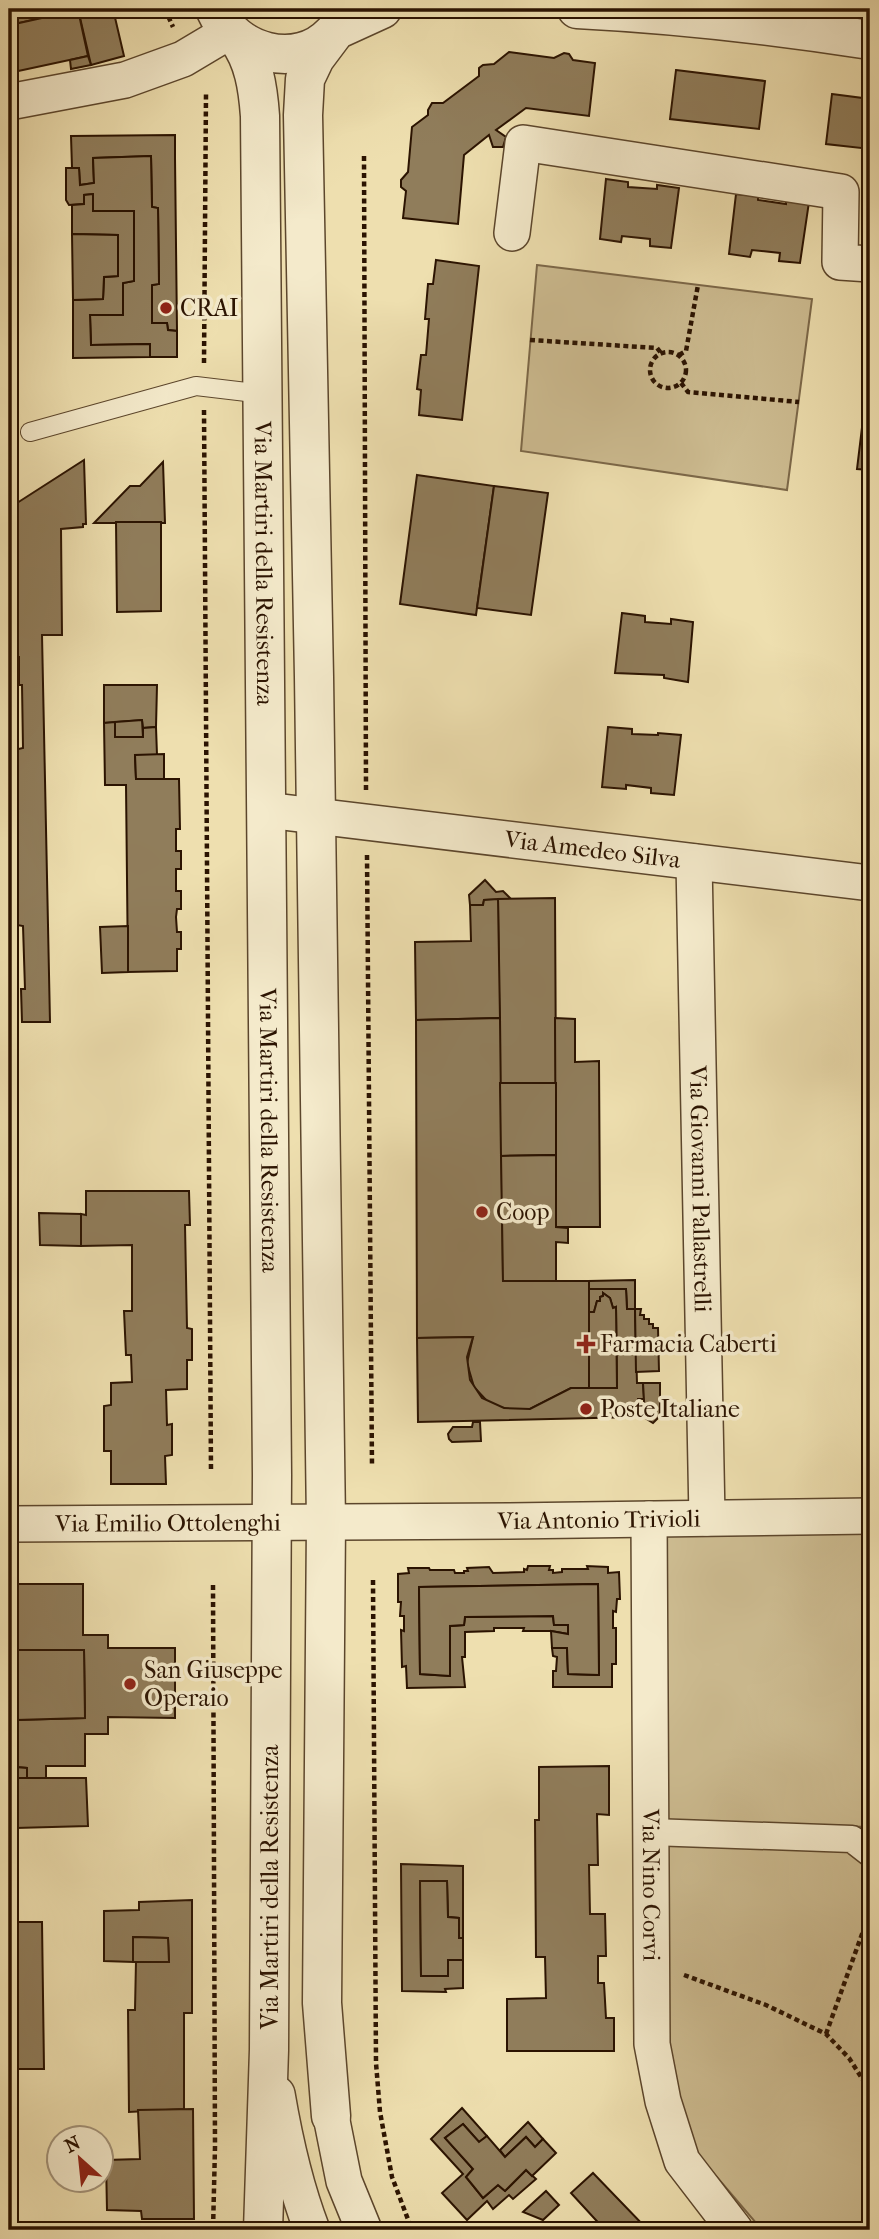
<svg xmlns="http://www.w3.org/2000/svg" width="879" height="2239" viewBox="0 0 879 2239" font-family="'IM FELL French Canon',serif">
<rect width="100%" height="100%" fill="#eedfaf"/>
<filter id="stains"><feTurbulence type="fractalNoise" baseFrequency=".00286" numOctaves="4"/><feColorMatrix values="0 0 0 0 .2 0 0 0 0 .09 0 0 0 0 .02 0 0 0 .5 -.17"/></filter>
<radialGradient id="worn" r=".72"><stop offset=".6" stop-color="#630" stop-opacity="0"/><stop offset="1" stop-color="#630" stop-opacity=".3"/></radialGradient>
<g fill="#cdbc91" stroke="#7c6849" stroke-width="2">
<path d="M537,265l275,34 -25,191 -266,-39z"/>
<path d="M870,1531v296l-204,-6 -2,-287z"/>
<path d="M657,1844l195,7 18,14v365h-108l-64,-75 -34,-96z"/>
</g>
<g fill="#907d5b" stroke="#2b1301" stroke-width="2" fill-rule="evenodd">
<path d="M9,9h69v1l-68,15z"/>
<path d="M78,9h35l11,47 -33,9z"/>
<path d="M78,10l10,46 -79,17v-52l1,4z"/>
<path d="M509,52l45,6 10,-5 5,1 4,6 22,3 -6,53 -63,-8 -30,22 10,7 -3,10h-10l-4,-12 -25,20 -6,69 -55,-6 3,-27 -5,-4v-7l7,-8 4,-45 16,-12v-5l4,-7h11l36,-27v-8l4,-3 11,-1z"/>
<path d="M88,56l3,9 -20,4 -1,-9z"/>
<path d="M676,70l89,11 -6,48 -89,-10z"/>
<path d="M832,94l38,5v50l-44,-5z"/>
<path d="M175,135v23l2,173 -9,-1 -1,-7h-15v-38l7,-1 -1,-76 -6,-1 -1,-51 -58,2 1,25 -14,2 -1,-17h-7l-1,-32z"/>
<path d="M9,142l2,1 3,100 -5,1z"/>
<path d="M151,156l1,51 6,1 1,76 -7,1v38h15l1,7 9,1v26h-27v-13l-59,1 -1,-30h33v-32l11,-2v-70h-41v-17l-9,1v9l-15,1 -3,-5v-32h13l1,17 14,-2 -1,-25z"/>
<path d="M606,179l22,3v5l29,2v-4l22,3 -8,60 -21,-2v-7l-28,-3 -1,6 -21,-3z"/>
<path d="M93,194v17h41v70l-11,2v32h-33l1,30 59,-1v13l-77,1v-58l30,-1 1,-22 14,-1v-41l-46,-1v-29l12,-1v-9z"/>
<path d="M736,194l22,2v4l28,4v-4l23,2 -9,61 -21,-2 1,-8 -28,-3 -2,7 -21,-3z"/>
<path d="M72,234l46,1v41l-14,1 -1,22 -30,1z"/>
<path d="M436,260l43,6 -17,154 -43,-5 2,-25 -4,-1 4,-34h5l3,-36h-4l3,-35h5z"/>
<path d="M870,361v109l-13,-1z"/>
<path d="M9,424h7l1,79 67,-43 2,64h-3v3l-22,2 1,106h-20l8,387h-28l-1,-33h4l-2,-63 -6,-1 -3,-175 9,-2 -1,-63h-3v-28h-10z"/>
<path d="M163,462l2,61h-71l36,-37h10z"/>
<path d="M417,475l77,11 -18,129 -76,-11z"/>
<path d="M494,486l54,7 -17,122 -54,-7z"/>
<path d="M116,522h45v89l-44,1z"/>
<path d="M622,613l23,3v6l26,2v-5l22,3 -5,60 -24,-4v-3l-49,-2z"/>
<path d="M104,685h53l-1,42 -13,1 -1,-8 -38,3z"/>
<path d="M142,720l1,17h-28v-15z"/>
<path d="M115,722v15h28v-9l13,-1 1,28h-22l1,24h43l1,50h-4v22h5v18h-5v22h5v18h-4l-1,8 1,15h4v17h-4v22l-49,1 -2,-187h-21l-1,-62z"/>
<path d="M608,727l24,2v5l26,1v-2l23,2 -7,60 -23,-2v-5l-25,-3v4l-24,-2z"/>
<path d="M164,754v25h-28l-1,-24z"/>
<path d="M485,880l11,12 7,-1 8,8 -27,1 -1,5h-13l-1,-10z"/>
<path d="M555,898l1,185h-56l-2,-184z"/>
<path d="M498,899l2,119 -84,2 -1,-78 56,-1 -1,-36h13l1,-5z"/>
<path d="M128,926v46l-26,1 -2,-46z"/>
<path d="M500,1018l3,263h86v107h-18l-41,21 -15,1 -17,-3 -11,-6 -13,-14 -7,-24 6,-26 -56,1 -1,-318z"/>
<path d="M555,1018l20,1v43l24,-1 1,166h-44z"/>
<path d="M500,1083h56v72l-55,1z"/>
<path d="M556,1155v72l12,1v15l-12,-1v39h-53l-2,-125z"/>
<path d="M86,1191h103l1,34h-5l2,103 5,1v31h-5v29l-21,1 1,35 5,-1v31l-7,1 1,28h-55v-33h-7v-45l7,-1v-22l21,-1 -1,-27h-5l-2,-44h8v-66l-51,1v-32l5,1z"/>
<path d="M39,1213l42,1v32l-41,-1z"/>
<path d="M635,1280v29h-8l-1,-20h-37v-8z"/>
<path d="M589,1289h37l1,20h8l2,74h6l1,16h-6l-2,18 -218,5 -1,-84 56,-1 -6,20 3,23 12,18 22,10 26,1 41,-21h46l-1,-81 -3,1 -3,-10 -7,-5v3l-3,1v4h-3l-3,11h-5z"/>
<path d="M603,1293l7,5 3,10 3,-1 1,81h-28v-76h5l3,-11h3v-4l3,-1z"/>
<path d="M635,1309h6l-1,6h4v4h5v5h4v4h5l1,43 -23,1z"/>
<path d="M643,1383h17v33l-7,7 -8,-5z"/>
<path d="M473,1422h7l1,19 -29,1 -3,-3 -1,-5 5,-7h19z"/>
<path d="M528,1566h22l-1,4h4v3l9,-1v-3h26l-1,-3 21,1v6l11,-1 1,27h-3l-1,13 -3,-1v17h3v36h-4v23h-59v-16h3l1,-14 -4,-1 -1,-8h15l1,26 31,1 -1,-91 -179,3 1,87 30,2v-50l14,-1 1,-8 88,-1 1,9h14v9l-17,-3h-28l1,-3h-30v3l-29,1v25h-3l3,30 -58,1 -1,-22 -4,1 -1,-37 3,1v-15h-4l1,-14h-3v-28l11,-1 -1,-5h21l1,2h24l1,3h9v-2h4l-1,-3 22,-1 4,6 31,-1v-3l3,1z"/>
<path d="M16,1584h67v51h25v13h67v70l-67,-1v17h-23v32h-39v13l-19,-1v-10l-12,-1v-33h-6v-99h6zM15,1650h69l1,68 -69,2z"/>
<path d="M598,1584l1,91 -31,-1 -1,-26h-15l-1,-17 17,3v-9h-14l-1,-9 -88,1 -1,8 -14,1v50l-30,-2 -1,-87z"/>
<path d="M15,1650h69l1,68 -69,2z"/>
<path d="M609,1766v49l-12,-1 1,51h-9l1,49h15l1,42h-8v27h6l2,35h8v33h-107v-52l39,-1 -1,-41h-9l-1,-137h4v-53z"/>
<path d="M15,1767l12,1v10h-11z"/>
<path d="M16,1778h70l2,48 -72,2z"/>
<path d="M401,1864l62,2v72h-4v-20l-11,-1 -1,-36h-27l1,95h27v-16h15v28l-18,1 1,3 -44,-1z"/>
<path d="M420,1881h27l1,36 11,1v20h4v22h-15v16h-27z"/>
<path d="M192,1900v113h-8v96l-55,3 -1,-102h7l1,-49 33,1 -1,-24 -35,-1v25l-29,-1v-50l35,-1v-8z"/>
<path d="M9,1922h33l2,147h-29l-1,-105 -5,-1z"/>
<path d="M133,1937l35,1 1,24h-36z"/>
<path d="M462,2108l25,28 -8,6 -16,-18 -18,14 28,31 -7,8 17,21 15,-13 7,6 21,-21 10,9 -23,20 -4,-4 -16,14 -6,-8 -20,19 -25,-27 21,-19 -32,-35z"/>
<path d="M193,2109l1,110h-52l-1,-8 -34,-1 -1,-50 34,-1 -2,-49z"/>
<path d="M528,2122l15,17 -8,8 -9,-10 -21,20 -5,-7z"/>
<path d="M463,2124l16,18 8,-6 18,21 21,-20 9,10 8,-8 13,14 -24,23 -6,-6 -21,21 -7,-6 -15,13 -17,-21 7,-8 -28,-31z"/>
<path d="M593,2173l55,57h-43l-34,-37z"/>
<path d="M546,2191l13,14 -16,15 -20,-8z"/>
</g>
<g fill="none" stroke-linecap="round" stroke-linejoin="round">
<g stroke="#5c462c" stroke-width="20">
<path id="service" d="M30,432l166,-46 67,8"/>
</g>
<g stroke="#5c462c" stroke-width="29">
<path id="pedestrian" d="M651,1832l201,7 18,14"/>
</g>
<g stroke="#5c462c" stroke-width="38">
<g id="minor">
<path d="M9,102l116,-22 58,-21 47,-28"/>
<path d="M512,233l11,-90 318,49 -1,70 30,2"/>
<path id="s1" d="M266,810l604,73"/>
<path id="s2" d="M694,862l13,656"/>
<path id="s3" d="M649,1519l3,525 11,57 19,60 53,69"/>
<path id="s4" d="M9,1524l500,-3 361,-5"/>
<path d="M277,2094c8,47 18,92 35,136"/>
<path d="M331,2116l13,65 20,49"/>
</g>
</g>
<g stroke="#5c462c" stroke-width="41">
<g id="tertiary">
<path d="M215,9c19,44 82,62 117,25"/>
<path d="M577,9c99,5 196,16 293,31"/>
<path id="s5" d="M237,38c17,22 21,50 23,78l12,1359 -3,575 -6,180"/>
<path d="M331,2116l-9,-113 4,-481 -12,-845 -11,-562 2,-36 10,-21 21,-28 46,-21"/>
</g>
</g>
<g stroke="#2b1301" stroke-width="4.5" stroke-dasharray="5 3.5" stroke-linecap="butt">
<path d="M165,9l8,18"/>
<path d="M364,156l2,634"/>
<path d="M530,340l127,8 4,5"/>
<circle cx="668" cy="370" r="18"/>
<path d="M679,355l7,-4 12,-66"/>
<path d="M204,363l2,-269"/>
<path d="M681,383l7,9 111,10"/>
<path d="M204,410l7,1062"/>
<path d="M367,855l5,611"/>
<path d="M373,1580l3,483 4,49 12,65 20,53"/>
<path d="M213,1585l2,562 -2,83"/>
<path d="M684,1975l82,30 60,29 23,24 21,33"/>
<path d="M826,2034l44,-122"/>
</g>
<use href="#service" stroke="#f4eacb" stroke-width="18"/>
<use href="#pedestrian" stroke="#f4eacb" stroke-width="26"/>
<use href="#minor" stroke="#f4eacb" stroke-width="35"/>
<use href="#tertiary" stroke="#f4eacb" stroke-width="38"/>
</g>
<g fill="#8f2418" stroke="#f4eacb" stroke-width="2.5">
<circle cx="166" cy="308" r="7"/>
<circle cx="482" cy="1212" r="7"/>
<path d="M582.5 1333.5h7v7h7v7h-7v7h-7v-7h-7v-7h7z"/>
<circle cx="586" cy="1409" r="7"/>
<circle cx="130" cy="1684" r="7"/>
</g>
<g text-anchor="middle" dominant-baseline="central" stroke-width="7" stroke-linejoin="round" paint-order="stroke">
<g font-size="24" fill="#2b1301" stroke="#f4eacb" text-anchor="start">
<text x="180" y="308">CRAI</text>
<text x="496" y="1212">Coop</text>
<text x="600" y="1344">Farmacia Caberti</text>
<text x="600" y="1409">Poste Italiane</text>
<text x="144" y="1670">San Giuseppe<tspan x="144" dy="28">Operaio</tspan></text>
</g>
<g font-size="24" fill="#2b1301" stroke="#f4eacb">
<text stroke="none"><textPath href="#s5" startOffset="530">Via Martiri della Resistenza</textPath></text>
<text stroke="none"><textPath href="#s1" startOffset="329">Via Amedeo Silva</textPath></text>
<text stroke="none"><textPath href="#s5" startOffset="1097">Via Martiri della Resistenza</textPath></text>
<text stroke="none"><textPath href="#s2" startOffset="327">Via Giovanni Pallastrelli</textPath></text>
<text stroke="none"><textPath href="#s4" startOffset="590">Via Antonio Trivioli</textPath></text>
<text stroke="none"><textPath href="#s4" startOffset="159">Via Emilio Ottolenghi</textPath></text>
<text stroke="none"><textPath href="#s3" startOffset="366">Via Nino Corvi</textPath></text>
<text transform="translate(270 1887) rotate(-90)">Via Martiri della Resistenza</text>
</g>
</g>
<rect width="879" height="2239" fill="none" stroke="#eedfaf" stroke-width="35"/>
<rect x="10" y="10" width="858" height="2218" fill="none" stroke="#2b1301" stroke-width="3.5"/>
<rect x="18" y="18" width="844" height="2204" fill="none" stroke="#2b1301" stroke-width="2"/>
<g transform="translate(80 2159) rotate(333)"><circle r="33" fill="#f4eacb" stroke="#a4947a" stroke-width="2"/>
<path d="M0-5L12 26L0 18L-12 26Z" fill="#8f2418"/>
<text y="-10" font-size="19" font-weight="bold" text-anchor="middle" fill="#2b1301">N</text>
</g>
<rect width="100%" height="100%" filter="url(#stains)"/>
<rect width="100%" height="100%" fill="url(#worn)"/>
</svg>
